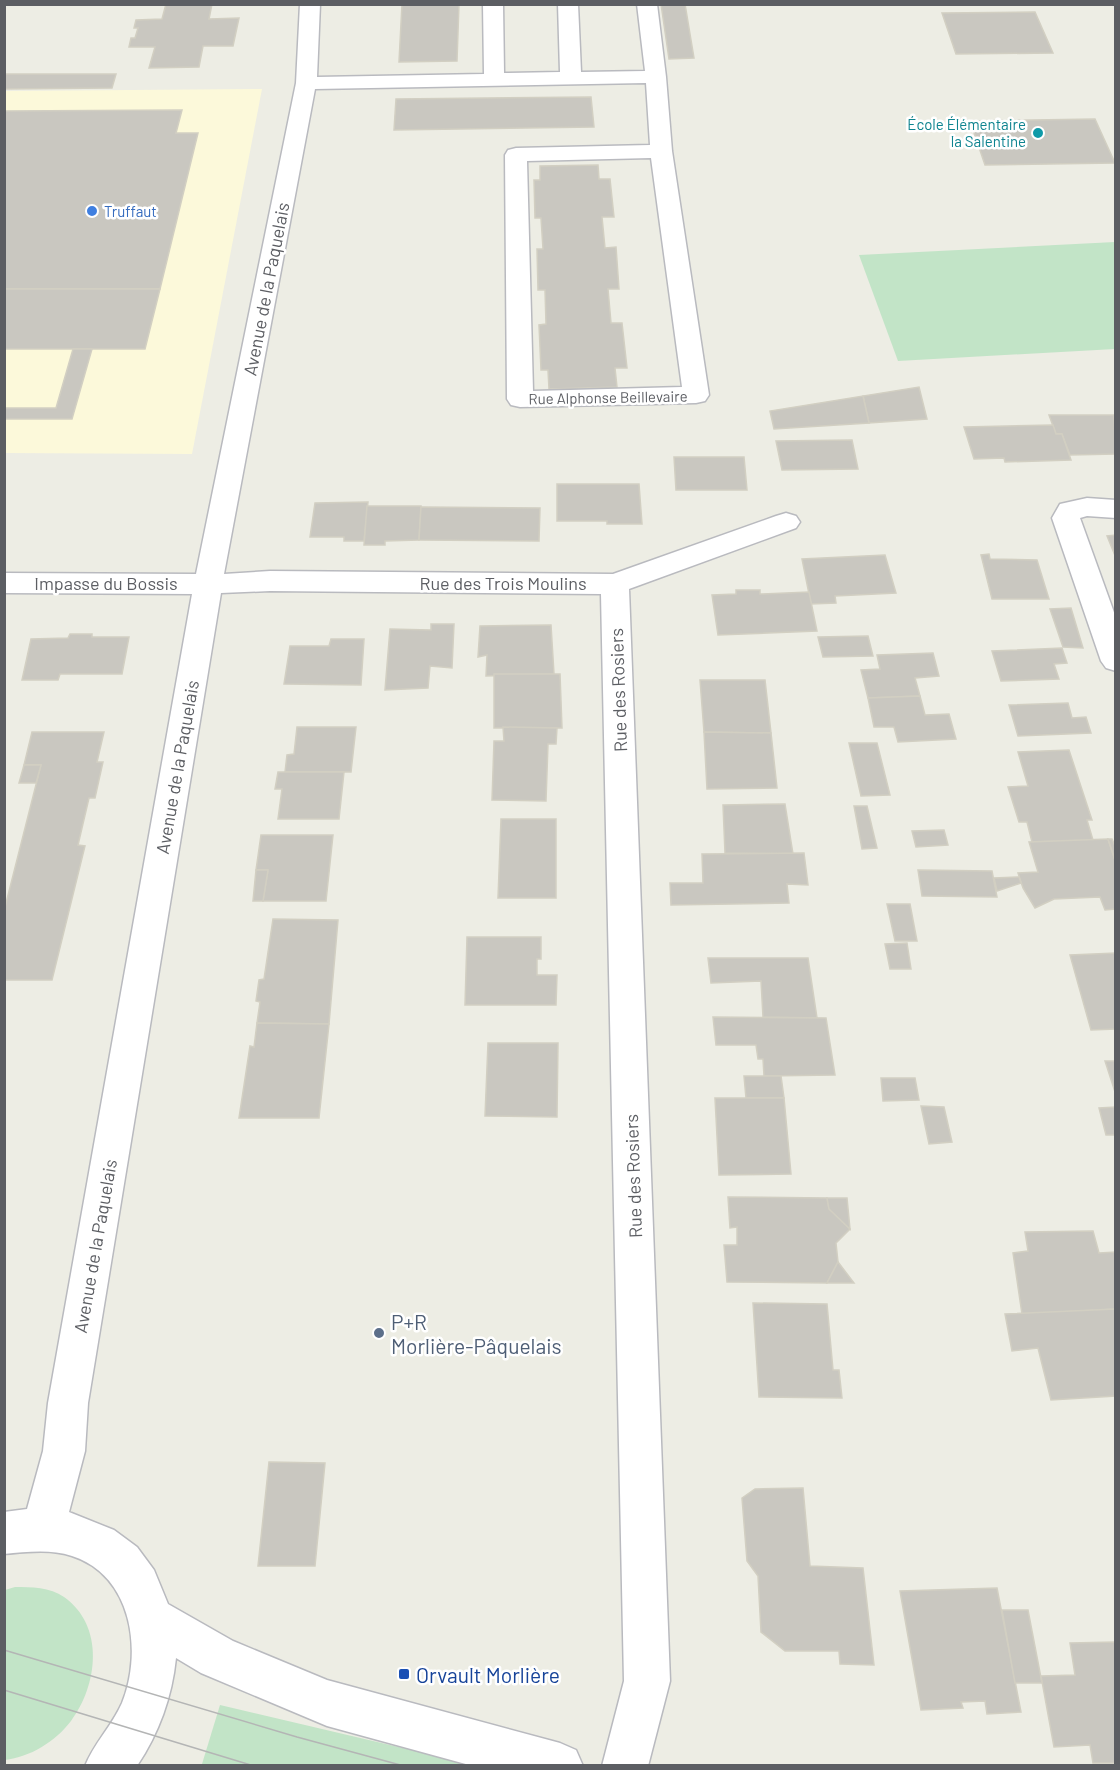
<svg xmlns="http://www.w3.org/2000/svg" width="1120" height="1770" viewBox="0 0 1120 1770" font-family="Barlow,sans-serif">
<rect width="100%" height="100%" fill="#edede4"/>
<path fill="#fcf9da" d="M262,89l-70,365 -187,-1v-362z"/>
<g fill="#c2e4c7">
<path d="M1115,242v107l-217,12 -39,-106z"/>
<path d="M15,1587c16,0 35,0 49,10 41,29 34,88 7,124 -16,21 -41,36 -66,39v-170z"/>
<path d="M220,1705l255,60 -273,-1z"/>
</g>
<g fill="#c9c7c0" stroke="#d2cfc2" stroke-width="1.5">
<path d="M166,4h46l-3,15 30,-1 -6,28h-30l-4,21 -50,1 6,-21h-26l2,-9h4l3,-10h-4l2,-8 26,-1z"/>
<path d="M402,4h57l-2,57 -58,1z"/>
<path d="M661,4h24l9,54 -25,1z"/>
<path d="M1035,12l18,41 -97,1 -14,-41z"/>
<path d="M4,74h112l-4,14 -108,1z"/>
<path d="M591,97l3,30 -200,3 2,-31z"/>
<path d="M182,110l-6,23h22l-38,156h-156v-178z"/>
<path d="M1095,119l20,44 -130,2 -15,-44z"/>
<path d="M598,165l1,14h11l4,38h-12l3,31 11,-1 3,42h-11l3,34h11l5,45h-12l2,19 -68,2 -1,-19h-7l-2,-45 7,-1 -1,-34h-7l-1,-41h6l-2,-31h-6l-1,-38h6v-14z"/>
<path d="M4,289h156l-15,60h-141z"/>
<path d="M73,349h19l-20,70h-68v-11h52z"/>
<path d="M919,387l8,32 -58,4 -6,-27z"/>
<path d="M863,396l6,27 -95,6 -4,-18z"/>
<path d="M1049,415h65l2,39 -46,1 -8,-21h-6z"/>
<path d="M1053,425l3,9h6l9,26 -66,2 -1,-4 -30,1 -10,-32z"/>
<path d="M852,440l6,29 -76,1 -6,-29z"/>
<path d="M674,457h70l3,33h-71z"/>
<path d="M557,484h82l3,40h-35v-3h-50z"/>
<path d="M368,502l-4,39h-20v-4h-34l5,-34z"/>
<path d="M367,506h54l-2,34 -34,1v4h-21z"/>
<path d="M421,507l119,1 -1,33 -120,-1z"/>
<path d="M1116,535v23l-9,-22z"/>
<path d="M989,554l1,5 47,1 12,39h-57l-11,-44z"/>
<path d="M885,555l11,38 -61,3 1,7 -25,1 -9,-45z"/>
<path d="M736,590h24v4l49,-2 8,39 -99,4 -6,-40 24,-1z"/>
<path d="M1071,608l12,40 -20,-1 -13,-38z"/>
<path d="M431,624h23l-2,44 -22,-2 -2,22 -43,2 5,-61 41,1z"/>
<path d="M551,625l3,49 -68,2 1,-21 -9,2 2,-31z"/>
<path d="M70,634h22v3h37l-7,37h-62l-2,6h-36l9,-41 37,-1z"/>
<path d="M868,636l5,20 -50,1 -5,-20z"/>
<path d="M331,639h33l-3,46 -77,-1 6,-38h39z"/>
<path d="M1062,648l5,15 -13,1 5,15 -58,2 -9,-30z"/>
<path d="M933,653l6,23 -24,2 5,18 -52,2 -7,-28 19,-1 -3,-14z"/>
<path d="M494,674h66l2,54h-68z"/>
<path d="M700,680h65l6,53 -67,-1z"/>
<path d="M920,696l5,19 24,-1 7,25 -58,3 -4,-15h-20l-6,-29z"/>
<path d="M1068,703l4,15 14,-1 5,16 -73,3 -9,-31z"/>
<path d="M297,727h59l-5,45h-66l2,-17 7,-1z"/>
<path d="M503,727l54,1 -1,16h-8l-2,57 -54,-1 2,-59h10z"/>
<path d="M32,732h72l-7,30h6l-8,36h-6l-11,47 7,1 -33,134h-48v-69l37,-146h-17z"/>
<path d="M704,732l67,1 6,55 -70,1z"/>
<path d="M849,743h28l13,52 -29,1z"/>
<path d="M1069,750l23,70h-5l6,20 -61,2 -5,-20h-8l-11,-35 20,-1 -10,-34z"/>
<path d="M24,765h17l-5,18h-17z"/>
<path d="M278,772h66l-5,47h-61l4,-30h-7z"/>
<path d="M785,804l8,50 -68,-1 -2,-48z"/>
<path d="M854,806h13l10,42 -15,1z"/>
<path d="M501,819h55v79h-58z"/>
<path d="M944,830l4,15 -32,2 -4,-16z"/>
<path d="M261,835h72l-7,66h-63l5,-31h-12z"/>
<path d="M1108,839l8,24v46l-11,1 -5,-13 -46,2 -19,9 -12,-20 -5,-15 20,-1 -9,-30z"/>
<path d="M1108,839h4l4,9v15z"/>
<path d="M804,853l4,32 -21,-1 2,19 -118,2 -1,-22h33l-1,-29z"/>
<path d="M256,870h12l-5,31h-10z"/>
<path d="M918,870l74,1 5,26 -75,-1z"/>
<path d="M1019,877l2,6 -24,8 -3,-13z"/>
<path d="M887,904h23l7,37h-22z"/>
<path d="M273,919l65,1 -9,104 -72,-1 3,-21 -4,-1 3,-21 5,-1z"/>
<path d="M467,937h74v22h-4v16h20l-1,30h-91z"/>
<path d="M907,943l4,26h-21l-5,-25z"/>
<path d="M1116,953v76l-25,1 -21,-75z"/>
<path d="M708,958h100l9,60 -54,-1 -2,-36 -50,2z"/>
<path d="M713,1017l113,1 9,57 -71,1 -1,-17h-5l-2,-14h-40z"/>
<path d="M257,1023l72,1 -10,94h-80l11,-72 4,1z"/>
<path d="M488,1043h70l-1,74 -72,-1z"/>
<path d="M1105,1061h11v34z"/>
<path d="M744,1076h37l3,22h-38z"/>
<path d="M881,1078h34l4,22 -36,1z"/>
<path d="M715,1098h69l7,76 -72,1z"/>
<path d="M921,1106l23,1 8,35 -23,2z"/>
<path d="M1116,1107v28h-10l-7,-27z"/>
<path d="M728,1197l99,1 2,11 21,20 -14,14 2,19 -11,21 -100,-1 -3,-37h13v-18l-7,1z"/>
<path d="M827,1198h20l3,31 -21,-20z"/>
<path d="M1093,1231l6,22 17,-1v57l-94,5 -9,-61 15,-2 -3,-19z"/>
<path d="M838,1262l16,21h-27z"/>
<path d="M753,1303l74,1 6,66h6l3,28 -83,-1z"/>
<path d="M1116,1309v87l-65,4 -13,-52 -26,3 -7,-37z"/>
<path d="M269,1462l56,1 -10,103h-57z"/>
<path d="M803,1488l7,78 53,2 11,97 -34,-1 -1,-13h-54l-24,-19 -3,-56 -11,-15 -5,-63 13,-9z"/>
<path d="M997,1588l24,124 -34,2 -2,-13 -24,1 2,6 -42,2 -21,-119z"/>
<path d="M1002,1610h26l14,73h-27z"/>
<path d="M1116,1642v121h-23l-3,-18 -36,2 -13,-71 34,-1 -5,-32z"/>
</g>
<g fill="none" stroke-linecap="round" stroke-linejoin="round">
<g stroke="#b9babf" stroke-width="3">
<g id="minor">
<path d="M300,4h20l-3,73 167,-3 -1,-70h20l1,69 56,-1 -2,-68h20l3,68 64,-1 -8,-67h20l9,73 6,74 37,244 -4,6 -9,2 -176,4 -9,-2 -4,-6 -2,-244 3,-5 8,-2 134,-3 -4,-62 -331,6 -91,485 46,-3 343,3 163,-58 10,-3 10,3 4,6 -4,6 -167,61 41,1092 -22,85h-46l22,-85 -23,-1087 -331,-3 -49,2 -133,810 -3,48 -16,61 45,18 23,17 17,23 14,34 65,37 94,39 233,63 16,7 7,16h-110l-146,-40 -126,-53 -25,-15c-4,39 -17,75 -39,108h-52c9,-23 27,-40 37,-63 21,-52 10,-128 -50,-147 -22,-7 -45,-4 -68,-2v-42l23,-3 16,-58 5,-48 144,-809 -188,-1v-20l192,1 100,-491zM651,158l31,229 -149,4 -6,-230z"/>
<path d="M1087,498l29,2v18l-29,-2 -7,2 36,100v53l-10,-3 -5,-7 -49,-143 8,-14z"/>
</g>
</g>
<use href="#minor" fill="#fff" fill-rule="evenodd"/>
<g stroke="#b4b5b5" stroke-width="1.5">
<path d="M4,1650l293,87 107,29"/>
<path d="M4,1690l250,76"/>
</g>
</g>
<circle fill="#0f9aa8" stroke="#fff" stroke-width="2" cx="1038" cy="133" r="6"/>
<circle fill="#3f7fe0" stroke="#fff" stroke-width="2" cx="92" cy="211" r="6"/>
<circle fill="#5c6f8a" stroke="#fff" stroke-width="2" cx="379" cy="1333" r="6"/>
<rect fill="#1a4fb4" stroke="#fff" stroke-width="2" x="398" y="1668" width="12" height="12" rx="3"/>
<g text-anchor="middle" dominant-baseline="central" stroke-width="5" stroke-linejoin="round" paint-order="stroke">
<g font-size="15" fill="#0d838f" stroke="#fff" text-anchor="end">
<text x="1026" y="124">École Élémentaire<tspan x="1026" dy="17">la Salentine</tspan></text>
</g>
<g font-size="15" fill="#366cbe" stroke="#fff" text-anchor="start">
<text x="104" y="211">Truffaut</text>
</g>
<g font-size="15" fill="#5c5e63" stroke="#fff">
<text transform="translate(608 397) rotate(-1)">Rue Alphonse Beillevaire</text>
</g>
<g font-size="18" fill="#5c5e63" stroke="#fff">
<text transform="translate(266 289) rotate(-79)">Avenue de la Paquelais</text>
<text x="106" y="583">Impasse du Bossis</text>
<text x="503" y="583">Rue des Trois Moulins</text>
<text transform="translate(618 690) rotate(-92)">Rue des Rosiers</text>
<text transform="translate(177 767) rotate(-80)">Avenue de la Paquelais</text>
<text transform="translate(633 1176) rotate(-92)">Rue des Rosiers</text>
<text transform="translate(95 1246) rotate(-80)">Avenue de la Paquelais</text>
</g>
<g font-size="21" fill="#4e5e75" stroke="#fff" text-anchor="start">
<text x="391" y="1321">P+R<tspan x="391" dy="24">Morlière-Pâquelais</tspan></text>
</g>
<g font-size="21" fill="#164399" stroke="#fff" text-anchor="start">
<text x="416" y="1674">Orvault Morlière</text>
</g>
</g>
<rect width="1120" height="1770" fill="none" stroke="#5c5e63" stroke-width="12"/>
</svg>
